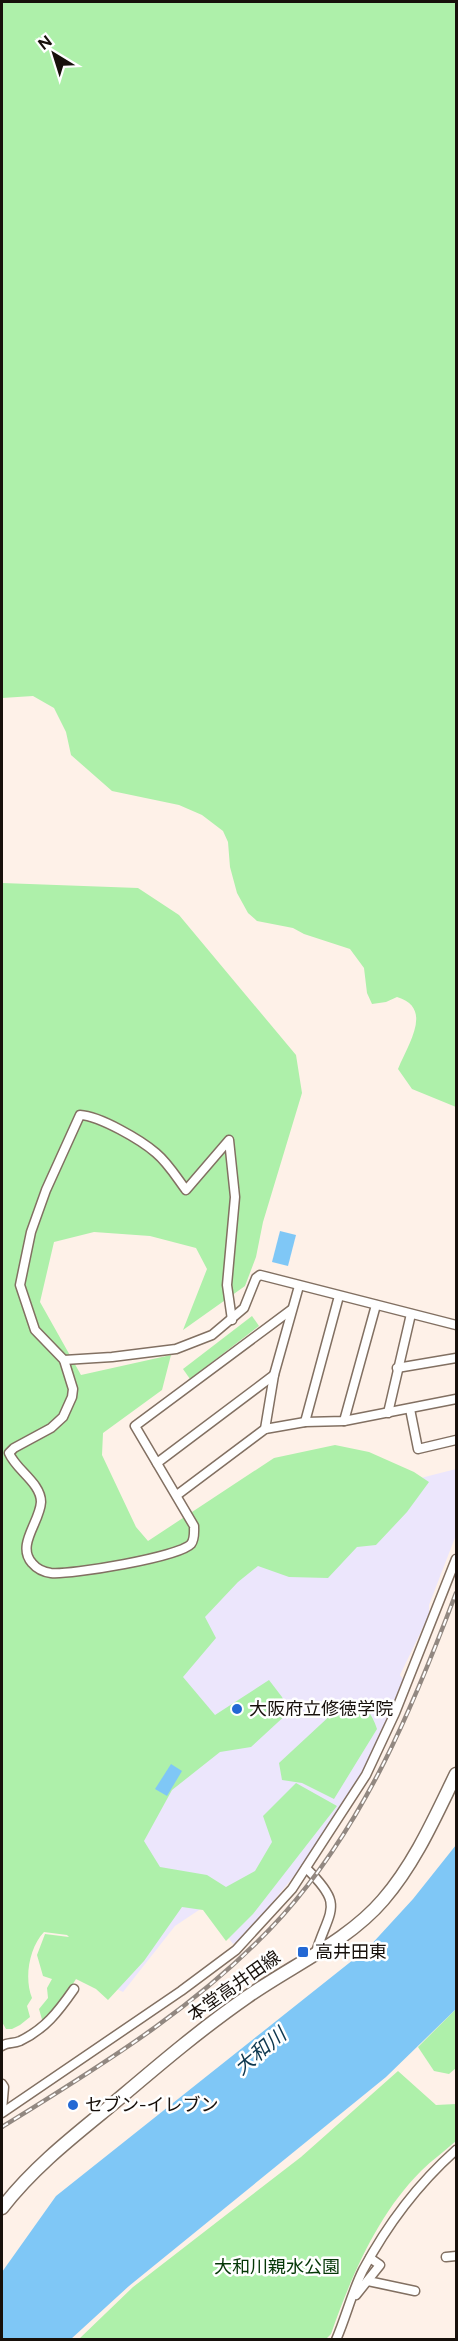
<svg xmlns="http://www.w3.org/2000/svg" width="458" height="2341" viewBox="0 0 458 2341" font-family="Figtree,'Noto Sans JP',sans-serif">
<rect width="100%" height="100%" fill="#fef1e8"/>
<path fill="#ece6fc" d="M456,1469v66l-27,70v10l-29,60 6,8 -39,82 -69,106 -54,66 -11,7 -28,-38 -30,20 -52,66 -42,-20v-237l170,-174 154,-79z"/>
<g fill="#aef0aa">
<path d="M2,2h454v1105l-44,-18 -14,-20c10,-25 36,-61 -1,-72l-11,5 -14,2 -5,-11 -3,-25 -14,-19 -46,-15 -11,-6 -36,-7 -9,-8 -11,-20 -7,-26 -2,-25 -5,-11 -21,-16 -23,-10 -67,-14 -41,-36 -5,-23 -12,-24 -21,-12 -31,2z"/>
<path d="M2,883l136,5 41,27 117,140 6,38 -39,129 -7,35 -11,29 -62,44 24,-61 -11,-21 -46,-12 -56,-4 -40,10 -14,60 41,73 90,-20 -9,35 -59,43 -1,22 34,72 12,14 126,-83 61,-13 34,7 45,20 15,10 -22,30 -31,33 -19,2 -29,31 -39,-1 -31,-11 -20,16 -33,35 11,21 -33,39 32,38 54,-35 13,17 7,15 -38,35 -31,5 -48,38 -28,51 16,26 47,8 19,12 29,-16 17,-29 -9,-26 33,-33 41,23 -84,108 -27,27 -23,-31 -21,-3 -38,54 -36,39 -12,-11 -20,-10 -23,37 -10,7 -4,-14 9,-11 -1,-10 5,-9 -9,-3 -6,-21 8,-21 24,3 -2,-2 -23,-3c-15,16 -20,46 -12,66l-5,8 3,11 -10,8 -8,4h-6l-4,-7z"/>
<path d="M252,1316l7,10 -69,53 -7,-10z"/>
<path d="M348,1699c16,4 24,14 29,30l-43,70 -32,-16 -20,-3 -3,-17z"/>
<path d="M456,2009v59l-7,6 -15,-3 -16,-24z"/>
<path d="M398,2071l38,34 20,-1v37c-11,10 -24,19 -35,30 -44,44 -70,106 -90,163l-5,5h-247l54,-52 168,-130z"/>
</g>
<g fill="#7fc7f6">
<path d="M280,1231l16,4 -8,31 -16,-4z"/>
<path d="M171,1764l11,7 -15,25 -12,-7z"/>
<path d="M456,1845v164l-70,68 -257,209 -58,53h-69v-67l54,-76 312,-248 45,-49z"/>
</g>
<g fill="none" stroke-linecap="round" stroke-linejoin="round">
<g stroke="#827062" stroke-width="11">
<g id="street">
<path d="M232,1320l-5,-35 8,-88 -6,-57 -43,50c-9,-12 -18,-27 -30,-37 -15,-13 -56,-37 -76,-38l-34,75 -15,42 -11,53 15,45 29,30 9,29 -1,8 -9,20 -12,11 -37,20 -5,5c7,17 32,30 32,49 -1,20 -25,43 -9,61 5,6 11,9 19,10 20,2 128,-16 140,-29 4,-5 3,-13 3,-18l-59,-100 156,-116"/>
<path d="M64,1360l48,-3 64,-8 36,-14 32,-27 12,-30 4,-3 196,50"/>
<path d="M397,1368l59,-10"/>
<path d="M410,1409l8,40 38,-9"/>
<path d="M388,1413l23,-99"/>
<path d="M344,1421l32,-116"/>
<path d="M305,1422l34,-126"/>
<path d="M265,1429l9,-54 25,-89"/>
<path d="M157,1463l117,-88"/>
<path d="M177,1495l88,-66 40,-7 39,-1 112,-22"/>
<path d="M306,1868c39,38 24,40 10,84"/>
<path d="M2,2046c5,-4 11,-2 18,-5 25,-12 38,-29 54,-52"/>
<path d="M2,2084l2,3 -2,23"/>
<path d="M2,2113l179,-122 55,-41 56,-61 74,-114 29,-62 61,-154"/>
<path d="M446,2257l10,-1"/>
<path d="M368,2281l47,10"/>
<path d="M356,2295l24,-30 -10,-7"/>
<path d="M336,2340c10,-23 16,-48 27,-70 24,-45 55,-86 93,-120"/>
</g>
</g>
<g stroke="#827062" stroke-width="15">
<path id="secondary" d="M2,2208c30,-39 68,-69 106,-100 45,-38 90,-77 139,-111 44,-31 101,-56 136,-97 32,-37 52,-83 73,-126"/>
</g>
<use href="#street" stroke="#fff" stroke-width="8"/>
<use href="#secondary" stroke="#fff" stroke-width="12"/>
<g stroke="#928881" stroke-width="4.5">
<path id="rail" d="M2,2127c100,-62 202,-124 281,-212 82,-92 130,-208 173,-322"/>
</g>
<use href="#rail" stroke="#fff" stroke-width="2" stroke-dasharray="7" stroke-linecap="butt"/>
</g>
<g fill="#2368d4" stroke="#fff" stroke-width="2">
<circle cx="237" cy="1709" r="6"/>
<rect x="297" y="1946" width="12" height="12" rx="3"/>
<circle cx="73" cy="2105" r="6"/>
</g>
<g text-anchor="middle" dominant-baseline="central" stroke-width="5" stroke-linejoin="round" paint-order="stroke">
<g font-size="18" fill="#17100b" stroke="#fff" text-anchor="start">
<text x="249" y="1709">大阪府立修徳学院</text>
<text x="315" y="1952">高井田東</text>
<text x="85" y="2105">セブン-イレブン</text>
</g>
<g font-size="18" fill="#17100b" stroke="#fff">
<text transform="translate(234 1986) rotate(-35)">本堂高井田線</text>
</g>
<g font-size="18" fill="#043706" stroke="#fff">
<text x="277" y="2267">大和川親水公園</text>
</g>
<g font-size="20" font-style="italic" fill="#0d374f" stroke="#fff">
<text transform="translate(260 2051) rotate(-40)">大和川</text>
</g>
</g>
<rect width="458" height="2341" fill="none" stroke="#17100b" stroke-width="6"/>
<g transform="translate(54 54) rotate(322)" stroke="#ffffff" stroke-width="4.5" paint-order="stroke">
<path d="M0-4.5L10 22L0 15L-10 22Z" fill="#17100b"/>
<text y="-9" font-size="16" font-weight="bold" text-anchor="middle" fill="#17100b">N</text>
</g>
</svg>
